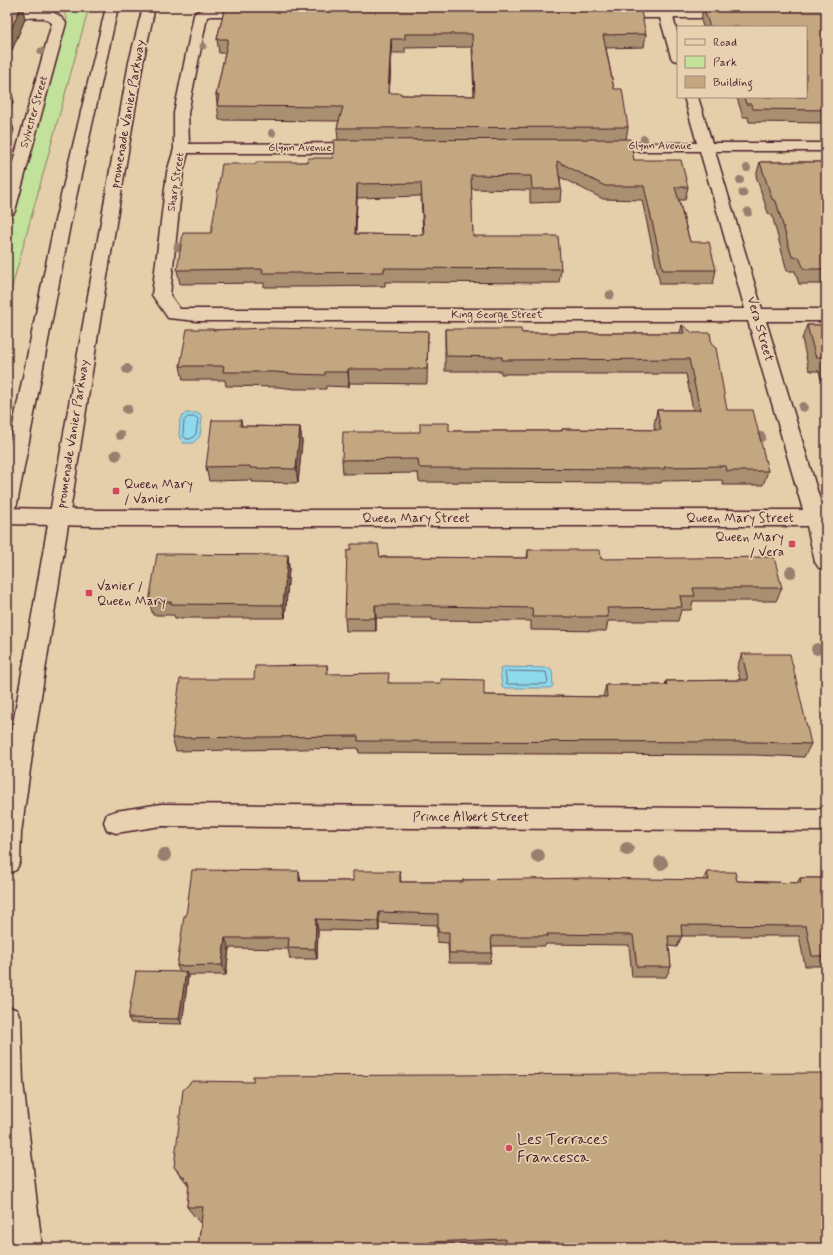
<svg xmlns="http://www.w3.org/2000/svg" width="833" height="1255" viewBox="0 0 833 1255" font-family="Mynerve,sans-serif">
<rect width="100%" height="100%" fill="#e5cfaa"/>
<filter id="ink" filterUnits="userSpaceOnUse"><feTurbulence type="fractalNoise" baseFrequency=".025" numOctaves="2"/><feDisplacementMap in="SourceGraphic" scale="8" xChannelSelector="R" yChannelSelector="G"/><feConvolveMatrix kernelMatrix="1 2 1 2 8 2 1 2 1" color-interpolation-filters="sRGB"/></filter>
<g filter="url(#ink)">
<path fill="#c2e19a" stroke="#868062" d="M61,7h28l-82,298v-73l60,-214z"/>
<g fill="#8ddaed" stroke="#728f9f">
<path d="M186,413h13l3,4 -2,19 -7,7h-10l-4,-7 1,-17z"/>
<path d="M503,667l47,1 2,2 1,16 -3,2h-47l-1,-2 -2,-18z"/>
</g>
<g fill="none" stroke-linecap="round" stroke-linejoin="round">
<g stroke="#656a79" stroke-width="1">
<path d="M188,417h8l2,2 -2,15 -5,5h-5l-3,-4 1,-14z"/>
<path d="M507,671l39,1 2,10 -2,2h-39l-2,-11z"/>
</g>
<g stroke="#4a1f2b" stroke-width="3">
<g id="street">
<path d="M657,7h12l1,3h62l5,1 2,3 -2,3 -5,1h-59l5,17v26l-5,-1 -2,-3 -11,-39h-49l-5,-1 -2,-3 2,-3 5,-1h46z"/>
<path d="M209,8h43l5,1 2,3 -2,3 -5,1h-41l-4,1 -19,96 1,31 174,-1 5,2 3,3 -3,3 -5,2h-175l-5,19 -13,123 10,14h565l-45,-158h-99l-5,-1 -2,-3 2,-3 5,-1h96l-13,-46h14l14,46h114v8h-111l47,158h64v12h-60l57,189h3v60l-7,-2 -4,-6 -8,-36h-709l-91,-2v-16l91,2h705l-55,-189h-551l-29,-3 -16,-23 15,-123 7,-23v-36l20,-98 2,-3z"/>
<path d="M7,9c19,0 47,-5 59,14l-51,188 -2,3 -6,2v-33l45,-160 -8,-5 -37,-1z"/>
<path d="M161,804l665,5v22l-665,-5 -45,7 -9,-3 -3,-8 3,-8 9,-3z"/>
</g>
</g>
<g stroke="#4a1f2b" stroke-width="3">
<g id="primary">
<path d="M106,7h12l-48,218 -53,279 -3,5 -7,2v-56l47,-230z"/>
<path d="M143,7h12l-12,55 -37,221 -72,458 -13,92 -1,29 -4,8 -9,4v-112l3,-21 119,-679z"/>
<path d="M7,1006l10,4 4,10 2,62 19,166h-32l-3,-37z"/>
</g>
</g>
<use href="#street" fill="#e7d1b0" fill-rule="evenodd"/>
<use href="#primary" fill="#e7d1b0" fill-rule="evenodd"/>
</g>
<g fill="#9a7e6e">
<circle cx="203" cy="46" r="3.5"/>
<circle cx="41" cy="51" r="3.5"/>
<circle cx="272" cy="133" r="4"/>
<circle cx="644" cy="139" r="4"/>
<circle cx="747" cy="168" r="4"/>
<circle cx="740" cy="180" r="4"/>
<circle cx="743" cy="193" r="4.5"/>
<circle cx="748" cy="212" r="4.5"/>
<circle cx="178" cy="247" r="4.5"/>
<circle cx="610" cy="295" r="4.5"/>
<circle cx="127" cy="369" r="5"/>
<circle cx="803" cy="407" r="5"/>
<circle cx="127" cy="409" r="5"/>
<circle cx="120" cy="435" r="5"/>
<circle cx="761" cy="437" r="5"/>
<circle cx="116" cy="455" r="5.5"/>
<circle cx="791" cy="572" r="6"/>
<circle cx="817" cy="649" r="6"/>
<circle cx="627" cy="849" r="7"/>
<circle cx="164" cy="855" r="7"/>
<circle cx="538" cy="856" r="7"/>
<circle cx="661" cy="863" r="7"/>
</g>
<g fill="#a8906f" stroke="#4a1f2b" fill-rule="evenodd">
<path d="M7,7h21h-6l3,12 -13,31 -5,-1z"/>
<path d="M225,7l421,27 -2,13 -38,1 8,41 14,38 -2,12 8,21 54,27 -3,13h-6l11,42 26,28 -3,14h-53l-18,-84 -39,-1 -43,-22 1,12 -1,13 -30,1v-13l-59,-1 2,47 88,33 -2,14 -174,-1v4l-77,1h-44v-4l-84,1 -3,-14 34,-37 45,-69 52,-2 25,-4 5,-18 -1,-12 2,-7 -120,-1 -3,-25 9,-42h-6l-2,-14zM472,47l2,49 -73,-1 -12,-2 3,-40h13v-5zM421,196l2,39 -67,-1 1,-36z"/>
<path d="M696,7h130v116l-77,-1 -1,-5h-5l-6,-19h-5l-1,-1h75v-70h-103l-2,-7 2,-11h-6z"/>
<path d="M760,162h66v122h-27l-4,-13h-8l-15,-56 -4,-2 -12,-37z"/>
<path d="M682,325l45,85 41,61 -5,14h-40l-1,-5 -60,1 -1,2 -240,-1 -2,-1 -1,-8 -75,1 -1,-14 107,-29h113v-2l93,1 -1,-5 3,-15h36l-7,-36h-185v-3h-56v-42l77,4h158z"/>
<path d="M807,325h19v54h-5l-2,-8h-7l-3,-1 -7,-31z"/>
<path d="M214,330l214,1 -1,53 -78,-1v4l-23,-1v3h-31l-17,-2 -52,-1 -1,-6h-42l-3,-14z"/>
<path d="M241,420l1,6 58,1 2,15 -4,41 -46,-1v-2l-43,1 -3,-14z"/>
<path d="M528,550l73,9 181,29 -6,13h-83l-2,9h-10l-3,11h-70l-2,10 -75,-1v-9l-99,-1v-2h-56v13h-30l-1,-13 35,-61 147,1z"/>
<path d="M288,555l1,14 -4,49h-110l-1,-3h-21l-4,-13z"/>
<path d="M742,654l69,90 -7,13 -50,-2 -395,-2 -1,-5 -182,3 -4,-13 82,-59 73,-14 1,9 61,9 95,12 119,2 3,-12h59l1,-4 74,-1 -3,-13z"/>
<path d="M400,871l1,11h62v-2h240l4,-8 30,9 60,2 3,-5h26v88h-21l-6,-30h-117l-5,11 -8,-1 2,21 -5,10h-34l-3,-32 -83,-1 -1,2h-53v7l-2,10h-41l-1,-20 -11,-1v-17l-58,-2v8l-61,-1 -1,29h-27l-2,-10 -59,-1 -3,27h-38v2l-6,47 -51,-1 -3,-5 52,-46 -3,-6 9,-50 115,-35h52z"/>
<path d="M174,1167l652,81h-628l3,-25h-1l-13,-16 2,-21z"/>
</g>
<g fill="#88755a" stroke="#4a1f2b">
<path d="M21,7h1l3,12 -13,31 -4,-14z"/>
<path d="M391,39l1,14 -4,54v-14z"/>
<path d="M10,87l4,14 -7,15v-23z"/>
<path d="M10,116l4,14 -7,20v-26z"/>
<path d="M357,184v14l-2,50v-14z"/>
<path d="M348,369l1,14v4l-1,-15z"/>
<path d="M300,427l2,15 -4,41 -2,-14z"/>
<path d="M288,555l1,14 -4,49 -2,-13z"/>
<path d="M375,605l1,13v13l-1,-13z"/>
<path d="M299,871l2,11 -2,-1z"/>
<path d="M379,912v19l-1,-10z"/>
<path d="M316,919l2,11 -1,29 -2,-10z"/>
<path d="M225,938l4,10 -3,27 -4,-10z"/>
<path d="M186,972l2,5 -6,47 -3,-5z"/>
</g>
<g fill="#c3a781" stroke="#4a1f2b" fill-rule="evenodd">
<path d="M7,7h14l-13,29h-1z"/>
<path d="M225,7h415l6,27 -43,1 11,54h8l6,38 -291,1 6,-21 -126,-1 2,-11h-3l12,-56h-11zM405,34h67l3,62 -74,-1v-2h-13l3,-54h14z"/>
<path d="M703,7h123v103l-73,-1 -2,-5h-5l-2,-7h62v-70h-96z"/>
<path d="M7,87h3l-3,6z"/>
<path d="M7,114l3,2 -3,8z"/>
<path d="M630,139l4,21h47l7,27h-13l15,55h19l7,28h-53l-19,-84h-39l-48,-25 4,28h-29l-1,-13 -60,-1 2,61h85l3,33 -177,-1v4l-78,1h-44l1,-4 -86,1 6,-37h28l11,-69h34v-2h52v-4h25l1,-18zM421,183l3,52 -69,-1 2,-50z"/>
<path d="M760,162h66v107h-22l-5,-12h-7l-16,-56 -4,-2z"/>
<path d="M682,325l11,8h17l2,12 4,3 11,62h26l15,61h-41l-1,-5 -62,1 1,2 -244,-1 -2,-1 -1,-8 -76,1 1,-28h77v-9h29v8h113v-2l99,1 -4,-20h43l-11,-51 -187,1v-3l-56,-1 -1,-27h76l1,4h162z"/>
<path d="M807,325h19v39l-2,-7h-7l-2,-2z"/>
<path d="M266,328l162,3 -1,38h-79v3h-23v3l-32,-1 -17,-2h-53l1,-6h-44l7,-37h26v1z"/>
<path d="M212,420h29l-1,6 60,1 -4,42 -46,-1v-2l-44,1z"/>
<path d="M351,544h27l2,13 148,1v-8h72l1,9 173,-2 8,31h-89l2,8h-15l2,11 -75,1 1,9h-75l-1,-9 -100,-2v-1h-57v13h-30l2,-67 4,-1z"/>
<path d="M157,554l131,1 -5,50 -112,-1v-2h-22z"/>
<path d="M742,654h48l21,90 -51,-2 -402,-1v-5l-186,2 8,-59h74l1,-13 72,-1v9l62,-1 -1,10h53v-4l43,1v15l123,2 -1,-12h61l-1,-4 82,-1z"/>
<path d="M192,870l107,1v10h54v-10h47v11h63v-2l122,-2 124,2 -2,-8h28l2,9 64,2 -1,-5h26v78h-14l-6,-30 -125,-1 1,11h-14l3,31h-34l-4,-32 -86,-1 1,2h-57l1,17h-43v-21h-11v-18l-59,-2 -1,9 -62,-2 -1,30 -27,-1 1,-10h-64l-3,27 -45,1 7,-50h2z"/>
<path d="M136,971l50,1 -7,47 -51,-1z"/>
<path d="M826,1073v175h-321v-9l-75,3v6h-232l5,-41h-16l2,-25 -15,-15 9,-77 9,-9 61,1v-6z"/>
</g>
</g>
<g fill="#d1495b" stroke="#e7d1b0" stroke-width="1.5">
<rect x="112" y="487" width="8" height="8" rx="2"/>
<rect x="788" y="540" width="8" height="8" rx="2"/>
<rect x="85" y="589" width="8" height="8" rx="2"/>
<circle cx="509" cy="1148" r="4"/>
</g>
<g text-anchor="middle" dominant-baseline="central" stroke-width="3.5" stroke-linejoin="round" paint-order="stroke">
<g font-size="11" fill="#4a1f2b" stroke="#e7d1b0">
<text transform="translate(34 112) rotate(-74)">Sylvester Street</text>
<text x="660" y="146">Glynn Avenue</text>
<text x="300" y="148">Glynn Avenue</text>
<text transform="translate(176 182) rotate(-81)">Sharp Street</text>
<text x="497" y="315">King George Street</text>
</g>
<g font-size="13" fill="#4a1f2b" stroke="#e7d1b0">
<text transform="translate(128 114) rotate(-80)">promenade Vanier Parkway</text>
<text transform="translate(760 329) rotate(74)">Vera Street</text>
<text transform="translate(73 434) rotate(-81)">promenade Vanier Parkway</text>
<text x="416" y="518">Queen Mary Street</text>
<text x="740" y="518">Queen Mary Street</text>
<text x="471" y="817">Prince Albert Street</text>
</g>
<g font-size="13" fill="#4a1f2b" stroke="#e7d1b0" text-anchor="start">
<text x="124" y="484">Queen Mary<tspan x="124" dy="15">/ Vanier</tspan></text>
<text x="784" y="537" text-anchor="end">Queen Mary<tspan x="784" dy="15">/ Vera</tspan></text>
<text x="97" y="586">Vanier /<tspan x="97" dy="15">Queen Mary</tspan></text>
</g>
<g font-size="16" fill="#4a1f2b" stroke="#e7d1b0" text-anchor="start">
<text x="517" y="1139">Les Terraces<tspan x="517" dy="18">Francesca</tspan></text>
</g>
</g>
<rect width="833" height="1255" fill="none" stroke="#e7d1b0" stroke-width="24"/>
<rect x="12" y="12" width="809" height="1231" fill="none" stroke="#4a1f2b" stroke-width="1.5" filter="url(#ink)"/>
<rect x="677" y="26" width="130" height="72" fill="#e7d1b0" stroke="#a88a7b"/>
<rect x="685" y="39" width="20" height="6" fill="#e7d1b0" stroke="#a88a7b"/>
<text x="713" y="46" font-size="12" fill="#4a1f2b">Road</text>
<rect x="685" y="56" width="20" height="12" fill="#c2e19a" stroke="#a88a7b"/>
<text x="713" y="66" font-size="12" fill="#4a1f2b">Park</text>
<rect x="685" y="76" width="20" height="12" fill="#c3a781" stroke="#a88a7b"/>
<text x="713" y="86" font-size="12" fill="#4a1f2b">Building</text>
</svg>
